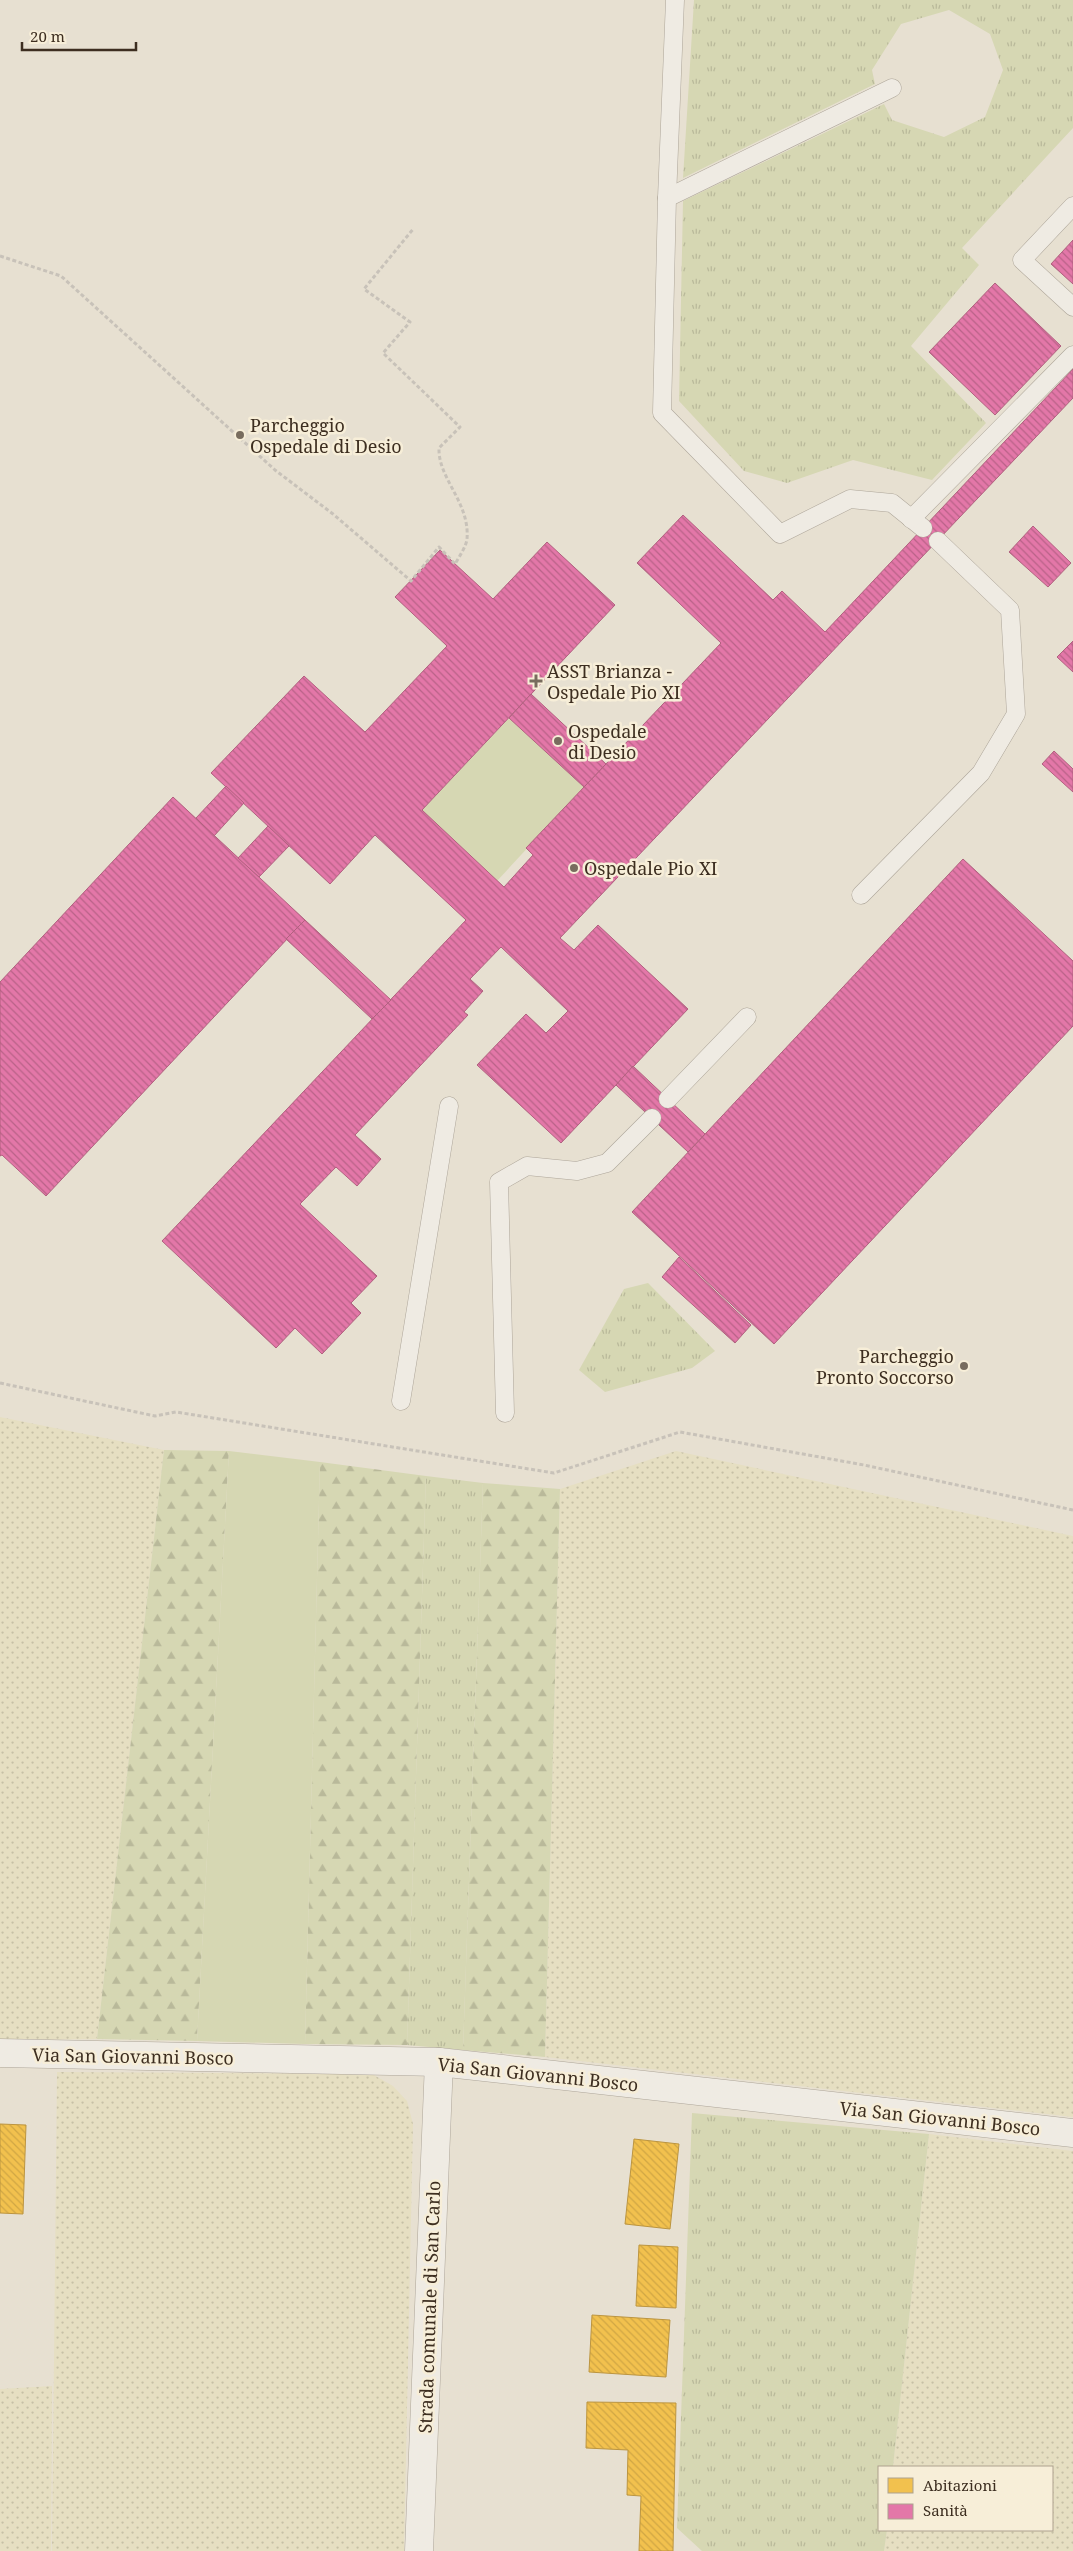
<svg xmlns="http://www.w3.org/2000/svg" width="1073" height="2551" viewBox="0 0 1073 2551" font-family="'Noto Serif',serif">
<defs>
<pattern id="farmland-dots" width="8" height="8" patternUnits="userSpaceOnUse" patternTransform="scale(1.25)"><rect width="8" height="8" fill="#e6dfc2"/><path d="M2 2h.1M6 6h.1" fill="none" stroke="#c6c0a6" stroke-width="1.8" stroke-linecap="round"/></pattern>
<pattern id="grass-tufts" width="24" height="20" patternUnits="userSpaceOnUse" patternTransform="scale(1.25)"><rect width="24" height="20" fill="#d6d7b3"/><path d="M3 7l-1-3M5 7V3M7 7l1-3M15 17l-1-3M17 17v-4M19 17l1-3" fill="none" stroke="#b9b99a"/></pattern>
<pattern id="forest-firs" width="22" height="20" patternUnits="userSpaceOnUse" patternTransform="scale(1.25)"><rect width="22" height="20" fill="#d6d7b3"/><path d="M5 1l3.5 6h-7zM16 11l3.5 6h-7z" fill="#b9b99a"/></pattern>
<pattern id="homes-back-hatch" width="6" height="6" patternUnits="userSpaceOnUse" patternTransform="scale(1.25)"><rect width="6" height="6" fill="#f2c14e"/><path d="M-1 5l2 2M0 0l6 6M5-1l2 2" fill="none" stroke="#d0a644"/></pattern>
<pattern id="health-back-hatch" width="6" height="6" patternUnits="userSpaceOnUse" patternTransform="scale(1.25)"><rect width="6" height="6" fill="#e377a8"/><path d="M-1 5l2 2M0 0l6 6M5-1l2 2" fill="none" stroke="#b96288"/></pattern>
</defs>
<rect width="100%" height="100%" fill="#e7e0d1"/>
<g fill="url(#farmland-dots)">
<path d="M0,1417l164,33 -67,589 -97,1z"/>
<path d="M676,1451l397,85v581l-528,-60 15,-568z"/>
<path d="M57,2072l315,2 21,12 14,15 6,23 -9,427h-352z"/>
<path d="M929,2134l144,17v400h-189l3,-21h165v-63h-159z"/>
<path d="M52,2386l-1,165h-51v-162z"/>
</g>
<g fill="url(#grass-tufts)">
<path d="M694,0h379v128l-111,120 17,17 -68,81 75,77 -54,57 -79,-20 -66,23 -43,-12 -65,-70 4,-200 201,-97 8,16 52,17 41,-20 18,-47 -13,-36 -41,-24 -48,14 -29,46 3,14 -192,94z"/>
<path d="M648,1283l67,68 -23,17 -87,24 -26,-22 45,-81z"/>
<path d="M426,1476l57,7 -20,567 -56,-5z"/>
<path d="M692,2113l237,21 -36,333h-14v63h8l-3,21h-182l-25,-23z"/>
</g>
<g fill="url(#forest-firs)">
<path d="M164,1450l65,1 -32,590 -100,-2z"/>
<path d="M320,1462l106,14 -19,569 -102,-1z"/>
<path d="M483,1483l77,6 -15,568 -82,-7z"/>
</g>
<g fill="#d6d7b3">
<path d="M509,718l75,69 -87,94 -75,-71z"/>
<path d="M229,1451l91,11 -15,582 -108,-3z"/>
</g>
<g fill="url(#homes-back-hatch)" stroke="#bc9540">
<path d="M0,2124l26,1 -3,89 -23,-1z"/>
<path d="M634,2139l45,5 -9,85 -45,-5z"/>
<path d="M639,2245l39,2 -2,61 -40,-2z"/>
<path d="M592,2315l78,5 -4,57 -77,-5z"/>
<path d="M587,2402l89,1 -3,148h-34l2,-55 -14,-1 1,-45 -42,-2z"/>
</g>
<g fill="url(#health-back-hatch)" stroke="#b1617f">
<path d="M1073,240v44l-22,-20z"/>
<path d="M995,283l66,63 -66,69 -66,-63z"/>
<path d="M1073,369v29l-513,540 14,12 24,-25 90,84 -127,134 -84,-78 49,-51 20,19 22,-22 -67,-64 -31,32 13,12 -19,21 4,3 -113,120 26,24 -24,27 -21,-19 -36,37 77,72 -26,27 10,10 -39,41 -27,-26 -19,20 -114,-107 304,-321 -91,-85 -45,49 -119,-111 93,-97 61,56 82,-86 -52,-49 45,-47 53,49 54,-57 68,63 -193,205 82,77 29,-32 -7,-7 195,-205 -84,-80 46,-48 90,85 9,-9 43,41z"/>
<path d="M1033,526l38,37 -23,24 -39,-35z"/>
<path d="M1073,641v31l-16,-15z"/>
<path d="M531,694l75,70 -22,23 -75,-69z"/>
<path d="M1054,751l19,18v23l-31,-28z"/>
<path d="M226,786l18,17 -30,33 -18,-18z"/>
<path d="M173,797l132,123 -259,276 -44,-41 -2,1v-174z"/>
<path d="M268,826l21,20 -30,31 -21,-19z"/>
<path d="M963,859l110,102v65l-299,318 -142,-132z"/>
<path d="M305,920l86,80 -19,19 -86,-80z"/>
<path d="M633,1066l72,68 -17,18 -72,-67z"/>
<path d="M679,1257l72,68 -16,18 -73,-66z"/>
</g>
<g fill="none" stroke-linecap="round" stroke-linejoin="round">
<g stroke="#ada599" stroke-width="19">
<g id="lane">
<path d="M675,0l-8,198 -5,215 118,121 70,-35 42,4 31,25"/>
<path d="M667,198l225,-110"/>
<path d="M1073,206l-51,54 51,47"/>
<path d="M911,519l162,-164"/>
<path d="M861,895l120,-122 35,-59 -6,-104 -72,-69"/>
<path d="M668,1099l79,-82"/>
<path d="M401,1401l48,-295"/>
<path d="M505,1413l-6,-231 28,-16 50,5 30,-8 45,-45"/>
</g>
</g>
<g stroke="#ada599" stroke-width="29">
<g id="street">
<path d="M0,2053l439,9 634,71"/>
<path d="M419,2551l20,-489"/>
</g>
</g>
<g stroke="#c8c2b9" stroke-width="3" stroke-dasharray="4 2.5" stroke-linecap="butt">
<path d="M0,256l61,20 214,194 58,44 78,67 28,-34 16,17c4,-7 11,-17 12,-25 3,-37 -29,-60 -28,-91l21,-21 -77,-74 27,-31 -46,-33 50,-61"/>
<path d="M0,1383l155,33 21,-4 378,61 126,-41 184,33 209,45"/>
</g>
<use href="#lane" stroke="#efebe3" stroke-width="18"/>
<use href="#street" stroke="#efebe3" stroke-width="28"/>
</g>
<g fill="#786c5e" stroke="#f7eed8" stroke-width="2">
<circle cx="240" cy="435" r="5"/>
<path d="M533.5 673.5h5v5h5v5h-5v5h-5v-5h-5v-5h5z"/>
<circle cx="558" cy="741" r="5"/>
<circle cx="574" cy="868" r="5"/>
<circle cx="964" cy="1366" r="5"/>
</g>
<g text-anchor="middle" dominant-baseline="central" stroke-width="5" stroke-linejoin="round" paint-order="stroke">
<g font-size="18" fill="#3d2e20" stroke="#f7eed8" text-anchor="start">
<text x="250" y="425">Parcheggio<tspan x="250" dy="21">Ospedale di Desio</tspan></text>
<text x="547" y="671">ASST Brianza -<tspan x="547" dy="21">Ospedale Pio XI</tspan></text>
<text x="568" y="731">Ospedale<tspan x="568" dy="21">di Desio</tspan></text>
<text x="584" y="868">Ospedale Pio XI</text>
<text x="954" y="1356" text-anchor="end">Parcheggio<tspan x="954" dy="21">Pronto Soccorso</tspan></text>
</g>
<g font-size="18" fill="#3d2e20" stroke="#f7eed8">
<text transform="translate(133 2056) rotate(1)">Via San Giovanni Bosco</text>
<text transform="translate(538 2074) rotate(6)">Via San Giovanni Bosco</text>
<text transform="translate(940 2118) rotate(6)">Via San Giovanni Bosco</text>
<text transform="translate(429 2307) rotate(-88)">Strada comunale di San Carlo</text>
</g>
</g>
<rect x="878" y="2466" width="175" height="65" fill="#f7eed8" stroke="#ada18e"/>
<rect x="888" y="2478" width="25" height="15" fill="#f2c14e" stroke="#ada18e"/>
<text x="923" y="2491" font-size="15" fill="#3d2e20">Abitazioni</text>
<rect x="888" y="2504" width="25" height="15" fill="#e377a8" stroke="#ada18e"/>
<text x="923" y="2516" font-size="15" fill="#3d2e20">Sanità</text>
<path d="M22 42v8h114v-8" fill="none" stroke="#3d2e20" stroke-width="2.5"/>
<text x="30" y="42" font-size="15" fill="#3d2e20" stroke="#f7eed8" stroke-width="4" paint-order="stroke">20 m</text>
</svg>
